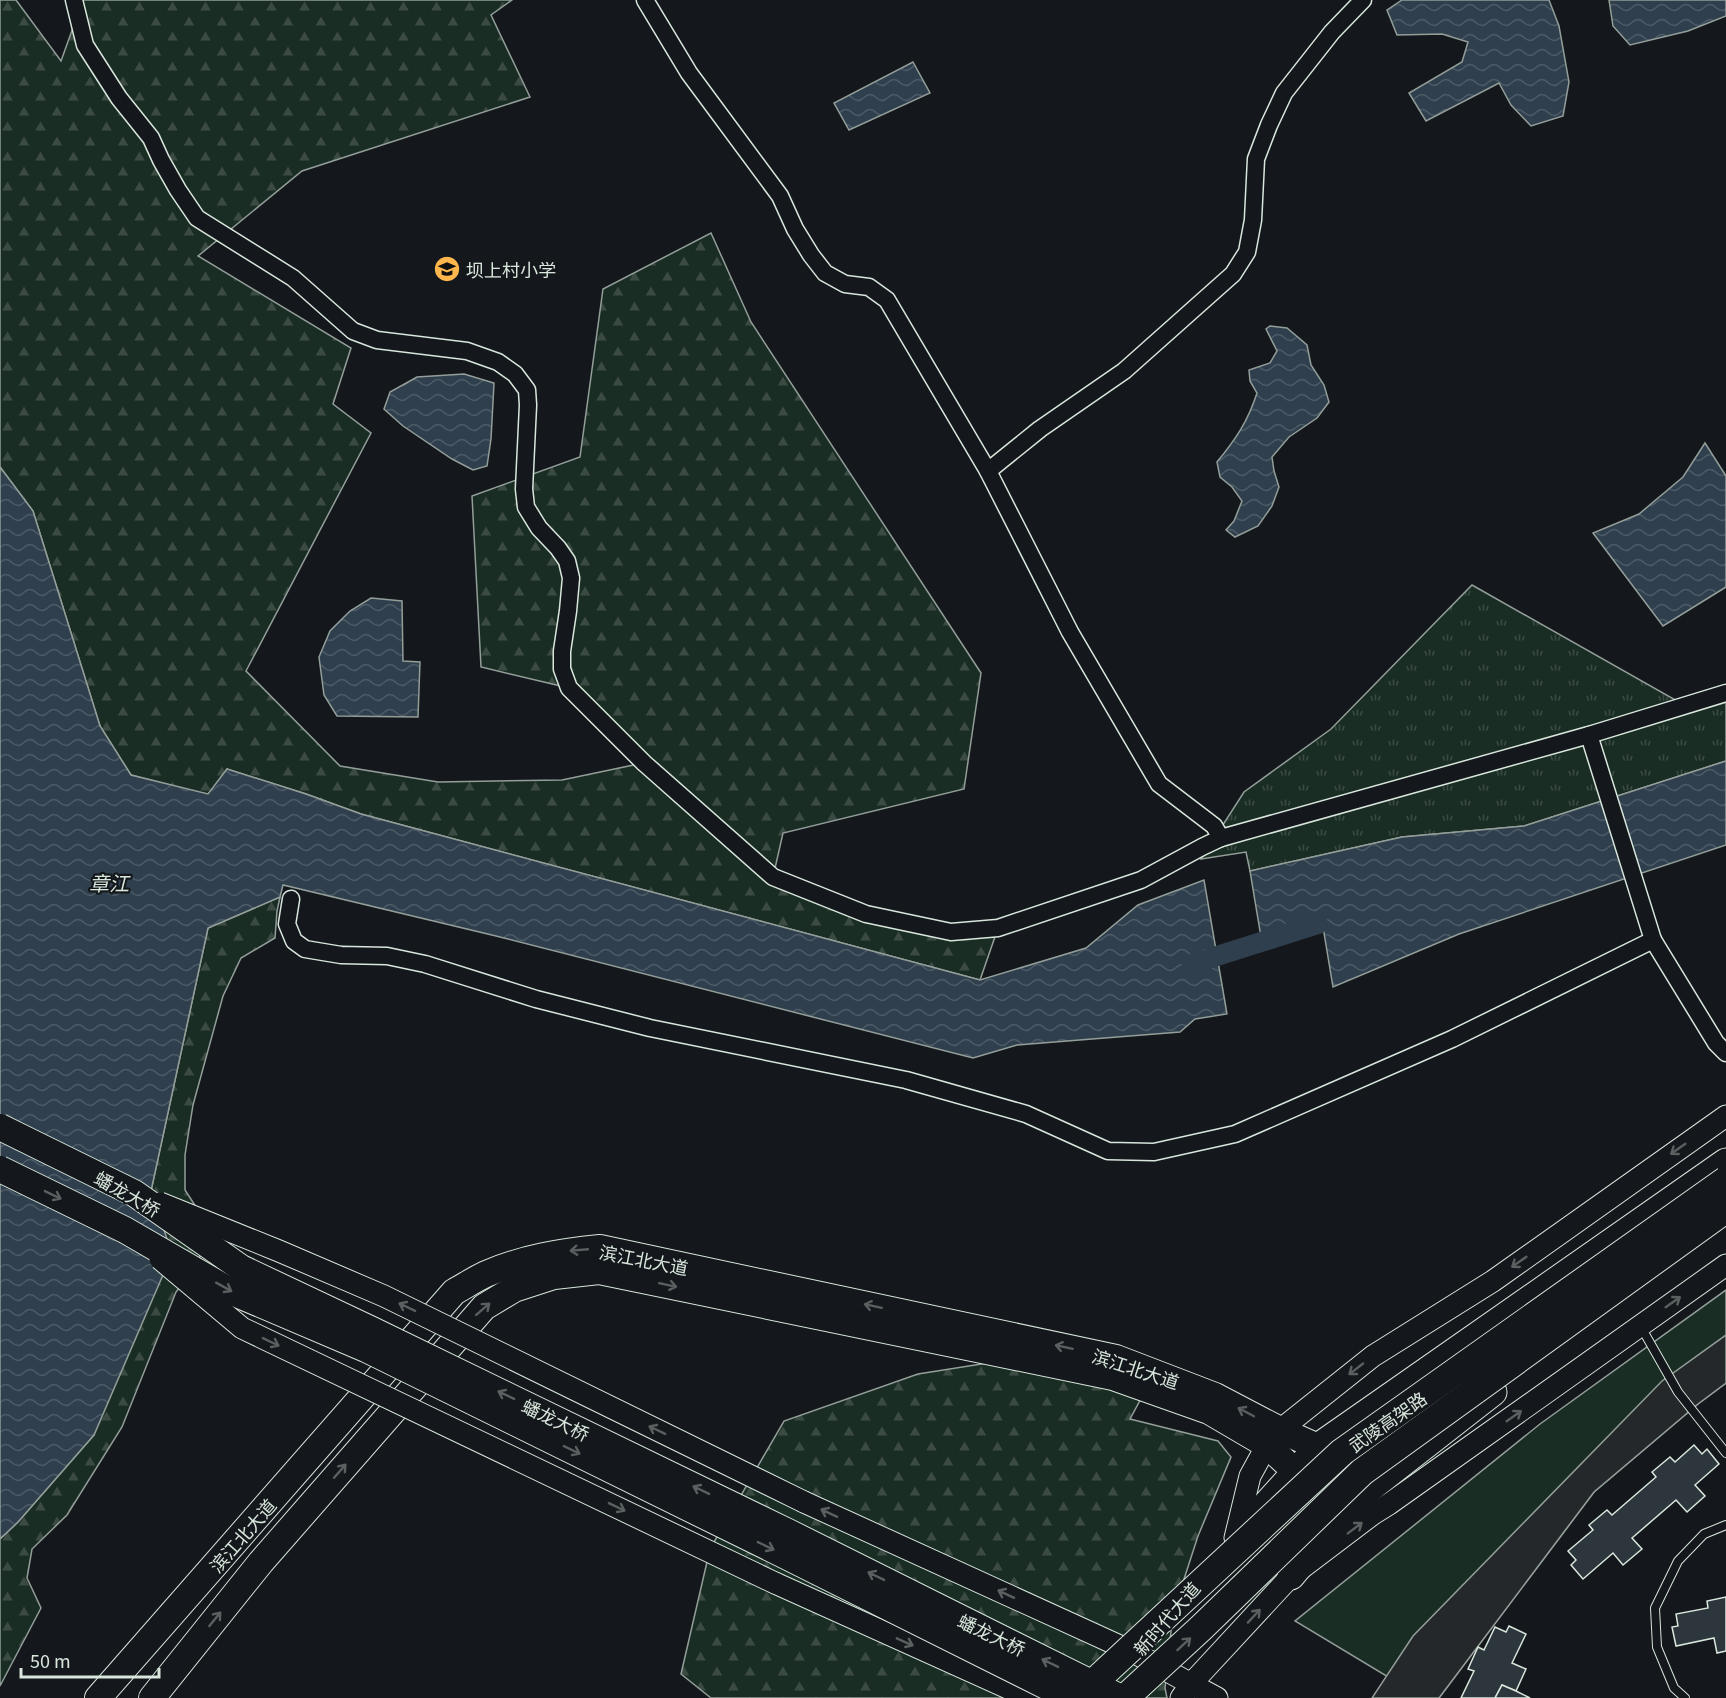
<svg xmlns="http://www.w3.org/2000/svg" width="1726" height="1698" viewBox="0 0 1726 1698" font-family="Georgia,'Noto Sans SC',serif">
<defs>
<pattern id="grass-tufts" width="24" height="20" patternUnits="userSpaceOnUse" patternTransform="scale(1.5)"><rect width="24" height="20" fill="#1a2d24"/><path d="M3 7l-1-3M5 7V3M7 7l1-3M15 17l-1-3M17 17v-4M19 17l1-3" fill="none" stroke="#3b4b43"/></pattern>
<pattern id="forest-firs" width="22" height="20" patternUnits="userSpaceOnUse" patternTransform="scale(1.5)"><rect width="22" height="20" fill="#1a2d24"/><path d="M5 1l3.5 6h-7zM16 11l3.5 6h-7z" fill="#3b4b43"/></pattern>
<pattern id="water-waves" width="16" height="10" patternUnits="userSpaceOnUse" patternTransform="scale(1.5)"><rect width="16" height="10" fill="#2f3f4d"/><path d="M0 5q4-4 8 0t8 0" fill="none" stroke="#4c5b66"/></pattern>
</defs>
<rect width="100%" height="100%" fill="#14181c"/>
<path fill="url(#grass-tufts)" stroke="#939e99" stroke-width="1.5" d="M1472,585l212,120 42,-12v68l-202,65 -122,11 -152,34 -4,-19 -45,7 43,-67 87,-63z"/>
<g fill="url(#forest-firs)" stroke="#939e99" stroke-width="1.5">
<path d="M0,0h16l45,61 22,-61h429l-21,15 39,82 -228,74 -104,85 153,92 -18,56 38,29 -125,238 94,95 98,16 124,-2 81,-17 -74,-75 -88,-21 -9,-171 108,-39 23,-168 108,-56 40,89 230,351 -17,116 -181,44 -10,44 178,55 47,-4 -18,52 -619,-166 -55,-20 -79,-25 -19,26 -77,-20 -31,-49 -67,-215 -33,-44z"/>
<path d="M280,897l-3,14 -2,27 -34,20 -18,38 -30,109 -8,50v35l13,20 4,32 -3,20 -23,30 -54,135 -55,88 -35,34 -5,29 14,30 -41,78v-147l18,-17 76,-87 57,-244 57,-263z"/>
<path d="M1051,1353l105,18 -26,48 88,22 13,16 -33,79 -25,77 -8,75 2,10h-456l-30,-24 29,-125 74,-128 134,-47z"/>
</g>
<path fill="#1a2d24" stroke="#939e99" stroke-width="1.5" d="M1726,1290v93l-28,21 -104,88 -155,206h-16l-128,-77 245,-197z"/>
<path fill="#24282b" stroke="#939e99" stroke-width="1.5" d="M1726,1335v48l-28,21 -104,88 -155,206h-67l41,-62 249,-255z"/>
<g fill="url(#water-waves)" stroke="#939e99" stroke-width="1.5">
<path d="M1402,0h147l10,26 10,56 -6,34 -32,10 -20,-21 -12,-22 -73,38 -17,-28 53,-31 6,-20 -26,-8 -45,1 -10,-25z"/>
<path d="M1609,0h117v16l-38,15 -58,14 -17,-19z"/>
<path d="M913,62l17,31 -81,37 -15,-27z"/>
<path d="M1270,326l17,2 20,17 4,20 13,20 5,17 -12,16 -28,19 -17,20 2,14 5,16 -7,19 -14,20 -23,11 -9,-7 8,-9 8,-20 -10,-14 -12,-10 -3,-15c19,-23 31,-41 40,-69l-7,-12 -1,-11 21,-7 7,-12 -11,-22z"/>
<path d="M464,374l30,9 -3,56 -4,27 -14,4 -21,-11 -49,-33 -19,-17 6,-17 27,-15z"/>
<path d="M1705,443l21,33v111l-63,39 -70,-93 46,-19 44,-37z"/>
<path d="M0,467l33,44 67,215 31,49 77,19 19,-25 79,25 55,20 619,166 106,-32 52,-43 66,-25 23,134 -32,5 -15,13 -163,13 -44,13 -477,-122 -213,-51 -3,12 -72,31 -57,263 21,63 -78,181 -76,87 -18,17z"/>
<path d="M371,598l31,3 1,60 17,1 -2,55 -81,-1 -13,-21 -5,-38 11,-26 20,-20z"/>
<path d="M1726,761v84l-267,89 -126,53 -10,-60 -62,10 -11,-66 152,-34 122,-11z"/>
</g>
<g fill="none" stroke-linecap="round" stroke-linejoin="round">
<path stroke="#2f3f4d" stroke-width="20" d="M1192,964l126,-40"/>
</g>
<g fill="#2c363c" stroke="#d8e6dc" stroke-width="1.5">
<path d="M1694,1445l8,9 5,-5 12,15 -24,21 10,11 -18,16 -11,-12 -44,38 10,11 -19,16 -10,-12 -30,26 -12,-14 5,-5 -8,-9 25,-21 -4,-5 18,-15 5,5 44,-38 -4,-5 18,-15 5,5z"/>
<path d="M1726,1597v54l-9,2 -3,-15 -38,8 -4,-19 6,-1 -2,-12 32,-6 -1,-7z"/>
<path d="M1509,1626l17,8 -14,29 14,6 -10,22 -14,-6 -7,13h-34l13,-27 -6,-2 10,-22 6,3 11,-23 11,5z"/>
<path d="M1502,1685l14,6 14,7h-35z"/>
</g>
<g fill="none" stroke-linecap="round" stroke-linejoin="round">
<g stroke="#d8e6dc" stroke-width="10">
<g id="service">
<path d="M1641,1327l37,65 48,61"/>
<path d="M1685,1698l-11,-10 -17,-41 -2,-39 23,-47 26,-27 22,-9"/>
</g>
</g>
<g stroke="#d8e6dc" stroke-width="19">
<g id="minor">
<path d="M74,0l11,45 34,53 32,40 10,22 17,30 19,28 96,60 60,53 24,9 90,11 31,11 17,12 12,16 1,15 -4,84 2,18 13,21 19,20 9,13 4,17 -3,33 -6,40v18l7,19 75,75 129,114 93,37 85,18 47,-4 143,-48 61,-33 19,-9"/>
<path d="M645,0l44,73 91,123 15,33 16,26 14,18 20,11 24,3 18,13 101,171 82,161 89,152 55,42 7,12 368,-103 137,-42"/>
<path d="M988,471l52,-42 84,-58 109,-97 14,-22 6,-32 3,-61 13,-34 15,-32 48,-61 31,-32"/>
<path d="M1589,735l64,205 63,103 10,10"/>
<path d="M291,899l-4,25 7,17 11,8 36,6 46,1 38,8 111,35 114,29 256,52 120,34 82,37 46,1 81,-18 217,-95 201,-99"/>
</g>
</g>
<g stroke="#d8e6dc" stroke-width="23">
<g id="tertiary">
<path d="M804,1502l331,151 56,31 -10,14"/>
<path d="M1235,1538l15,-62 17,-31 13,-15 93,-74 120,-75 233,-165"/>
<path d="M775,1583l255,115"/>
<path d="M1217,1698l-26,-14 100,-108 82,-62 16,-10 337,-239"/>
</g>
</g>
<g stroke="#d8e6dc" stroke-width="28">
<g id="primary">
<path d="M98,1698l356,-406c11,-6 21,-13 32,-18 37,-16 74,-22 114,-26l516,110 99,38 65,34 38,17"/>
<path d="M152,1698l109,-136 223,-255 30,-18 40,-13 45,-5 514,106 96,34 58,34 29,27"/>
</g>
</g>
<g stroke="#d8e6dc" stroke-width="29">
<g id="trunk">
<path d="M1246,1527l72,-80 408,-285"/>
<path d="M1291,1576l53,-64 17,-17 132,-103"/>
</g>
</g>
<use href="#service" stroke="#14181c" stroke-width="8"/>
<use href="#minor" stroke="#14181c" stroke-width="16"/>
<use href="#tertiary" stroke="#14181c" stroke-width="21"/>
<use href="#primary" stroke="#14181c" stroke-width="26"/>
<use href="#trunk" stroke="#14181c" stroke-width="27"/>
<g stroke="#d8e6dc" stroke-width="23" stroke-linecap="butt">
<g id="tertiary-bridge">
<path d="M160,1203l119,48 105,45 420,206"/>
<path d="M160,1259l82,69 533,255"/>
</g>
</g>
<g stroke="#d8e6dc" stroke-width="28" stroke-linecap="butt">
<g id="primary-bridge">
<path d="M0,1127l134,66 107,75 131,62 416,202 333,166"/>
<path d="M0,1169l125,61 107,62 134,57 416,205 288,144"/>
</g>
</g>
<g stroke="#d8e6dc" stroke-width="29" stroke-linecap="butt">
<g id="trunk-bridge">
<path d="M1077,1698l265,-246 384,-272"/>
<path d="M1125,1698l76,-70 161,-156 364,-263"/>
</g>
</g>
<use href="#tertiary-bridge" stroke="#14181c" stroke-width="21"/>
<use href="#primary-bridge" stroke="#14181c" stroke-width="26"/>
<use href="#trunk-bridge" stroke="#14181c" stroke-width="27"/>
</g>
<defs><path id="oneway-shaft" d="M-6 0H5M1.5-3L5.5 0L1.5 3" fill="none" stroke-width="1.6" stroke-linecap="round" stroke-linejoin="round" transform="scale(1.5)"/></defs>
<g stroke="#59605f">
<use href="#oneway-shaft" transform="translate(1678 1149) rotate(145)"/>
<use href="#oneway-shaft" transform="translate(53 1195) rotate(26)"/>
<use href="#oneway-shaft" transform="translate(579 1250) rotate(175)"/>
<use href="#oneway-shaft" transform="translate(1519 1262) rotate(145)"/>
<use href="#oneway-shaft" transform="translate(668 1285) rotate(12)"/>
<use href="#oneway-shaft" transform="translate(224 1287) rotate(29)"/>
<use href="#oneway-shaft" transform="translate(1673 1302) rotate(-35)"/>
<use href="#oneway-shaft" transform="translate(873 1306) rotate(-168)"/>
<use href="#oneway-shaft" transform="translate(407 1307) rotate(-154)"/>
<use href="#oneway-shaft" transform="translate(483 1309) rotate(-41)"/>
<use href="#oneway-shaft" transform="translate(271 1342) rotate(26)"/>
<use href="#oneway-shaft" transform="translate(1064 1347) rotate(-168)"/>
<use href="#oneway-shaft" transform="translate(1356 1369) rotate(142)"/>
<use href="#oneway-shaft" transform="translate(506 1395) rotate(-154)"/>
<use href="#oneway-shaft" transform="translate(1246 1412) rotate(-152)"/>
<use href="#oneway-shaft" transform="translate(1514 1416) rotate(-35)"/>
<use href="#oneway-shaft" transform="translate(657 1430) rotate(-154)"/>
<use href="#oneway-shaft" transform="translate(572 1450) rotate(26)"/>
<use href="#oneway-shaft" transform="translate(340 1471) rotate(-49)"/>
<use href="#oneway-shaft" transform="translate(701 1490) rotate(-154)"/>
<use href="#oneway-shaft" transform="translate(617 1507) rotate(26)"/>
<use href="#oneway-shaft" transform="translate(829 1513) rotate(-155)"/>
<use href="#oneway-shaft" transform="translate(1355 1528) rotate(-37)"/>
<use href="#oneway-shaft" transform="translate(766 1546) rotate(26)"/>
<use href="#oneway-shaft" transform="translate(876 1576) rotate(-154)"/>
<use href="#oneway-shaft" transform="translate(1006 1594) rotate(-155)"/>
<use href="#oneway-shaft" transform="translate(1254 1616) rotate(-47)"/>
<use href="#oneway-shaft" transform="translate(215 1619) rotate(-51)"/>
<use href="#oneway-shaft" transform="translate(905 1642) rotate(24)"/>
<use href="#oneway-shaft" transform="translate(1184 1644) rotate(-43)"/>
<use href="#oneway-shaft" transform="translate(1050 1663) rotate(-154)"/>
</g>
<defs>
<g id="school-disc" transform="scale(1.35)"><circle r="9.5" fill="#ffb74d" stroke="#14181c"/><path d="M0-5L7-2L0 1L-7-2ZM-4 1L0 2.5L4 1V4Q0 6-4 4Z" fill="#111"/></g>
</defs>
<g fill-rule="evenodd">
<use href="#school-disc" x="447" y="269"/>
</g>
<g text-anchor="middle" dominant-baseline="central" stroke-width="4.5" stroke-linejoin="round" paint-order="stroke">
<g font-size="18" fill="#d8e6dc" stroke="#14181c" text-anchor="start">
<text x="466" y="269">坝上村小学</text>
</g>
<g font-size="18" fill="#d8e6dc" stroke="#14181c">
<text transform="translate(128 1193) rotate(30)">蟠龙大桥</text>
<text transform="translate(644 1259) rotate(11)">滨江北大道</text>
<text transform="translate(1136 1368) rotate(18)">滨江北大道</text>
<text transform="translate(556 1419) rotate(26)">蟠龙大桥</text>
<text transform="translate(1387 1421) rotate(-35)">武陵高架路</text>
<text transform="translate(242 1535) rotate(-49)">滨江北大道</text>
<text transform="translate(1166 1618) rotate(-49)">新时代大道</text>
<text transform="translate(992 1634) rotate(26)">蟠龙大桥</text>
</g>
<g font-size="20" font-style="italic" fill="#d8e6dc" stroke="#14181c">
<text x="109" y="882">章江</text>
</g>
</g>
<path d="M21 1668v9h138v-9" fill="none" stroke="#d8e6dc" stroke-width="3"/>
<text x="30" y="1668" font-size="18" fill="#d8e6dc" stroke="#14181c" stroke-width="4.5" paint-order="stroke">50 m</text>
</svg>
